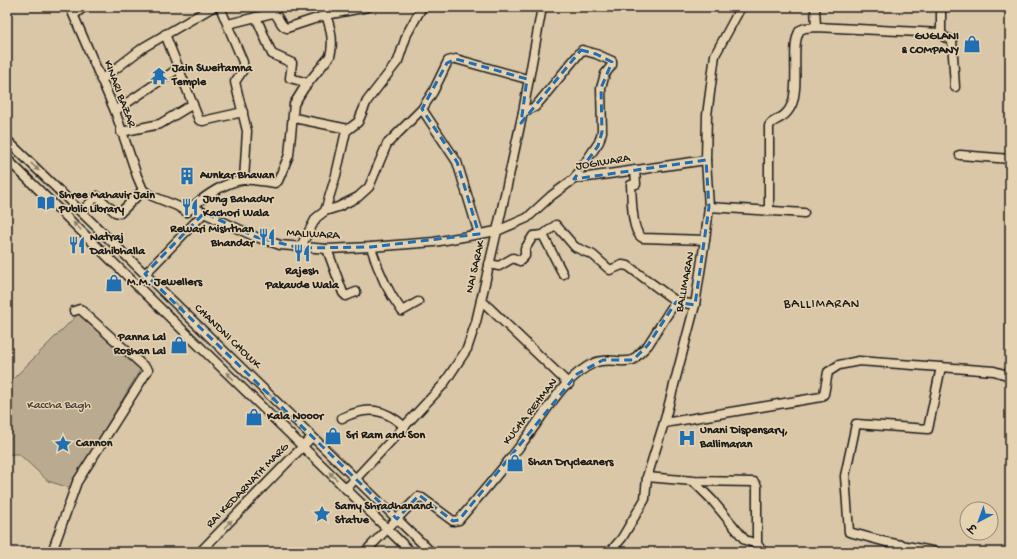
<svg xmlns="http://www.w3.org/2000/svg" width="1017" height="559" viewBox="0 0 1017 559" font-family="'Gochi Hand','Playpen Sans Deva',sans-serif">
<rect width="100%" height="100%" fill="#d9c7a7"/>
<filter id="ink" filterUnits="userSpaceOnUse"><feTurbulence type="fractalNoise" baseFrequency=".025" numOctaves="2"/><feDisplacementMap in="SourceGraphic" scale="8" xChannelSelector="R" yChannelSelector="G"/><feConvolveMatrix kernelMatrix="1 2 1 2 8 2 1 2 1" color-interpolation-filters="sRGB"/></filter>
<g filter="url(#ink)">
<path fill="#baab90" stroke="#6b6456" d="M81,311l62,54 -73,123 -22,-7 -29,-27h-8l-4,4v-73z"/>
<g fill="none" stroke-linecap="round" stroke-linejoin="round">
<g stroke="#1c1c1c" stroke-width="11">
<g id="minor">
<path d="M70,7l45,104 22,65 6,14 9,6 25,10 10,6 6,-6 11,7 52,24 24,8 47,4 44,-2 63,-5 63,-11 30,-13 24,-22 23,-17 132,-19"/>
<path d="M220,7l23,55v8l-8,12 12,49 -3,49"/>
<path d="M815,7l1,20"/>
<path d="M74,15l10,-8"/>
<path d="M256,17l16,37 20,9 -2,15 18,5"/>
<path d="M228,24l45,-11c7,3 6,13 14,15l39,-13 42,-8"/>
<path d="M941,33l3,4 8,3 3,47"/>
<path d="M165,34l34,86 4,1 40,-9"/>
<path d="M101,80l43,-33 69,-40"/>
<path d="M422,109l35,53 22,72"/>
<path d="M115,111l64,-43"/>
<path d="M523,112l12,-5 47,-57 14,4 16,7v4l-7,9 -4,14 1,44 -3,10 -25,37"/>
<path d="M294,118l54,11"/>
<path d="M121,132l39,-8 33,-20"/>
<path d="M7,140l424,412"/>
<path d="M960,155l50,4"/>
<path d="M7,159l404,393"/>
<path d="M635,170l1,14 -5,1c1,13 0,48 12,53l62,2"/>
<path d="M193,206c14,-11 32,-24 50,-26 10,-1 22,2 32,3l3,-2 11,-26 5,-51 10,-16 26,-32c5,-16 -1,-34 -7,-49"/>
<path d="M709,207l95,6"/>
<path d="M325,211l11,-36 10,-44 12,-9 9,-21 31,-40 9,-27 15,-27"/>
<path d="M769,211v-85c4,-8 16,-5 23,-22 8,-21 -2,-59 8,-74l5,-2 11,-1 125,6v-26"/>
<path d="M81,212l16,-16 18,16 5,1 23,-23"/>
<path d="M543,235l20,39"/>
<path d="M371,247c7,24 16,44 31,64l16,-9"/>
<path d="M300,248l16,-30 9,-7 13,-4 20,-10 11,-10 18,-43 35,-35 11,-17 15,-31 8,-2 71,20"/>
<path d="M327,249l16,44 3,3 10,-4"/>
<path d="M489,264l10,2 14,-8 7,3 5,-5v-7l8,-13 10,-1 13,-10 19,22 18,8 17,15 12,-5 6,1 49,36"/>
<path d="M145,274l59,-61"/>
<path d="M481,300l88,84"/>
<path d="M342,418c26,-12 42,-10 63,9"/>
<path d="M664,423l157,-26 3,-3 4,-22 11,-7 20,-4 135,10 16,5"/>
<path d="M647,477l46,4 61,1 3,4v58l6,8"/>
<path d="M693,481l19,19 33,40 12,4"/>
<path d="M346,489l97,-104 24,-36 9,-27 21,-91 26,-119 19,-105"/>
<path d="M52,552l25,-70 71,-112 -68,-61 -6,2"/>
<path d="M200,552l112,-115"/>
<path d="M365,552l53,-55 4,1 31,23 6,-1c22,-26 44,-51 64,-78 20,-25 41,-66 71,-79 15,-6 26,1 39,-3l15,-15 26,-41 5,-2 16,3"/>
<path d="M610,552l12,-14 23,-39 2,-22 17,-54 31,-118 10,-65 4,-33 -3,-47 1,-45 8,-60 26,-48"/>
<path d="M937,552l-51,-10 -37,-10 -4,-56 11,-52 72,5 13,-62"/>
</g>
</g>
<use href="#minor" stroke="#e5d2b0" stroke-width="8"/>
</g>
<defs><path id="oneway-solid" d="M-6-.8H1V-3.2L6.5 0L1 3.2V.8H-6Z"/></defs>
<g fill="#8b806d">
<use href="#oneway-solid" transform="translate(35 167) rotate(44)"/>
<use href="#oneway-solid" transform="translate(77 226) rotate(-136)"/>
<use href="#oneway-solid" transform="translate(178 306) rotate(44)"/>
<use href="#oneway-solid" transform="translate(230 376) rotate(-136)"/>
<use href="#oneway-solid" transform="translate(272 397) rotate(44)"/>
<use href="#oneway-solid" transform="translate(333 476) rotate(-136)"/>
<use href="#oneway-solid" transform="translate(228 524) rotate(-45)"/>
</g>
</g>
<path fill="none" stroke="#1f6fb2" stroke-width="3" stroke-dasharray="8 5" stroke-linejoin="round" d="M581,50l15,4 16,8 -11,26 1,44 -4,14 -24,33 132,-19 3,47 -14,98 -19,-3 -28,43 -15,15h-30l-26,14 -118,146 -6,1 -34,-26 -22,24 -252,-245 59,-61 52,24 44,11 71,-1 108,-13 -22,-72 -35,-53 25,-46 9,-4 71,20 -6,44z"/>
<defs>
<g id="shop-bare" transform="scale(1.38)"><path d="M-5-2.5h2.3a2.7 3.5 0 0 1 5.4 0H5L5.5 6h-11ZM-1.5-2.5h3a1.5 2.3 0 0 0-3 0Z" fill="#1f6fb2" stroke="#e5d2b0" stroke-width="2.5" paint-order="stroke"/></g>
<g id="temple-bare" transform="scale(1.38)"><path d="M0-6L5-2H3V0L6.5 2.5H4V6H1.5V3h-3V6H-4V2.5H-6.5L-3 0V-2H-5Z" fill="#1f6fb2" stroke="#e5d2b0" stroke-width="2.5" paint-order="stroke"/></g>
<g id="building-bare" transform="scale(1.38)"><path d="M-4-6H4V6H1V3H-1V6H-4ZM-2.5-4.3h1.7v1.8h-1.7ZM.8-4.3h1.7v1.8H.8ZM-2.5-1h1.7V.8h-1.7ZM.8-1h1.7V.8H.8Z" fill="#1f6fb2" stroke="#e5d2b0" stroke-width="2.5" paint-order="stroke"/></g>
<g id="library-bare" transform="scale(1.38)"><path d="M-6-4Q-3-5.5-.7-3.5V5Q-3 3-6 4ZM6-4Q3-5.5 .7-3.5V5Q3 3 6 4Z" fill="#1f6fb2" stroke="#e5d2b0" stroke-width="2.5" paint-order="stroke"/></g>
<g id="restaurant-bare" transform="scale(1.38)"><path d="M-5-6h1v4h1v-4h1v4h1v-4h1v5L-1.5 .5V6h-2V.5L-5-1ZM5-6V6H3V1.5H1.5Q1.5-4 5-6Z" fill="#1f6fb2" stroke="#e5d2b0" stroke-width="2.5" paint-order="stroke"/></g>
<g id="hospital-bare" transform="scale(1.38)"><path d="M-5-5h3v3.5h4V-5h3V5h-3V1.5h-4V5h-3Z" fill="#1f6fb2" stroke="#e5d2b0" stroke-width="2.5" paint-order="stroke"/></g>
<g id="sight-bare" transform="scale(1.38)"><path d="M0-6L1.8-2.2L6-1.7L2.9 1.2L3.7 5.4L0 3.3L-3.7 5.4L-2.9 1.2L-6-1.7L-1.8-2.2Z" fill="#1f6fb2" stroke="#e5d2b0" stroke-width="2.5" paint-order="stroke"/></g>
</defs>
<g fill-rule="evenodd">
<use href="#shop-bare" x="972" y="44"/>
<use href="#temple-bare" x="159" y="76"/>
<use href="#building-bare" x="187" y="176"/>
<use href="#library-bare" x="46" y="203"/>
<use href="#restaurant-bare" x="190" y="207"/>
<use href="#restaurant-bare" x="267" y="237"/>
<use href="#restaurant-bare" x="77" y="245"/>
<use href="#restaurant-bare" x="302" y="253"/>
<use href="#shop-bare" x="114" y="283"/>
<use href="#shop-bare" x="179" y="345"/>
<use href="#shop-bare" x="254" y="417"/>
<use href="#shop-bare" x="333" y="436"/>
<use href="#hospital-bare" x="687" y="438"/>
<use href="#sight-bare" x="63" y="444"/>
<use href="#shop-bare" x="515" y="463"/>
<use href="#sight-bare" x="322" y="514"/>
</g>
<g text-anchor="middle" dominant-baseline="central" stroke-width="3" stroke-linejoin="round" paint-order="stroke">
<g font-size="12" font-weight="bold" fill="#1c1c1c" stroke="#e5d2b0" text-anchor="start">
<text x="959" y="37" text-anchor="end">GUGLANI<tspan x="959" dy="14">&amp; COMPANY</tspan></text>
<text x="172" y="69">Jain Sweitamna<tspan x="172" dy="14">Temple</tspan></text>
<text x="200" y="176">Aunkar Bhavan</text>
<text x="59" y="196">Shree Mahavir Jain<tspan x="59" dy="14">Public Library</tspan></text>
<text x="203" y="200">Jung Bahadur<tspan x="203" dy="14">Kachori Wala</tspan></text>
<text x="254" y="230" text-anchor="end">Rewari Mishthan<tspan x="254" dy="14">Bhandar</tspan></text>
<text x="90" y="238">Natraj<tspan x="90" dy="14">Dahibhalla</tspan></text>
<text x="302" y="272" text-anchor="middle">Rajesh<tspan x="302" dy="14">Pakaude Wala</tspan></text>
<text x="127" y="283">M.M. Jewellers</text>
<text x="166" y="338" text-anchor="end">Panna Lal<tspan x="166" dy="14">Roshan Lal</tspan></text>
<text x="267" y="417">Kala Nooor</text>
<text x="700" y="431">Unani Dispensary,<tspan x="700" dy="14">Ballimaran</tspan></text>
<text x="346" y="436">Sri Ram and Son</text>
<text x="76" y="444">Cannon</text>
<text x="528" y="463">Shan Drycleaners</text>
<text x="335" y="507">Samy Shradhanand<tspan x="335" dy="14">Statue</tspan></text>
</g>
<g font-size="12" fill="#1c1c1c" stroke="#e5d2b0">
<text transform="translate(119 94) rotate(69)">KINARI BAZAR</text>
<text transform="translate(603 163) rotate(-9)">JOGIWARA</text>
<text transform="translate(313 235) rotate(3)">MALIWARA</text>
<text transform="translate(476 267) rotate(-77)">NAI SARAK</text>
<text transform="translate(686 282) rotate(-79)">BALLIMARAN</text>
<text transform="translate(227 337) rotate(44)">CHANDNI CHOWK</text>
<text transform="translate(531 412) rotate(-52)">KUCHA REHMAN</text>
<text transform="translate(248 486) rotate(-46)">RAI KEDARNATH MARG</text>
</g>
<g font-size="12" fill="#444039" stroke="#e5d2b0">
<text x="59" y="406">Kaccha Bagh</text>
</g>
<g font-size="13" letter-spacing="1" fill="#1c1c1c" stroke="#e5d2b0">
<text x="822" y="304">BALLIMARAN</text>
</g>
</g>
<rect width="1017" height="559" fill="none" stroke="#e5d2b0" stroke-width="24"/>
<rect x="12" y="12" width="993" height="535" fill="none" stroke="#1c1c1c" stroke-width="1.5" filter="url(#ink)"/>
<g transform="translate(979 521) rotate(221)"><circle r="19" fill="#e5d2b0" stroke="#958975"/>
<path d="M0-3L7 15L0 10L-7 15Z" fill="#1f6fb2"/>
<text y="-6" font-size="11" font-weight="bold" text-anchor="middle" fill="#1c1c1c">उ</text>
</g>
</svg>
